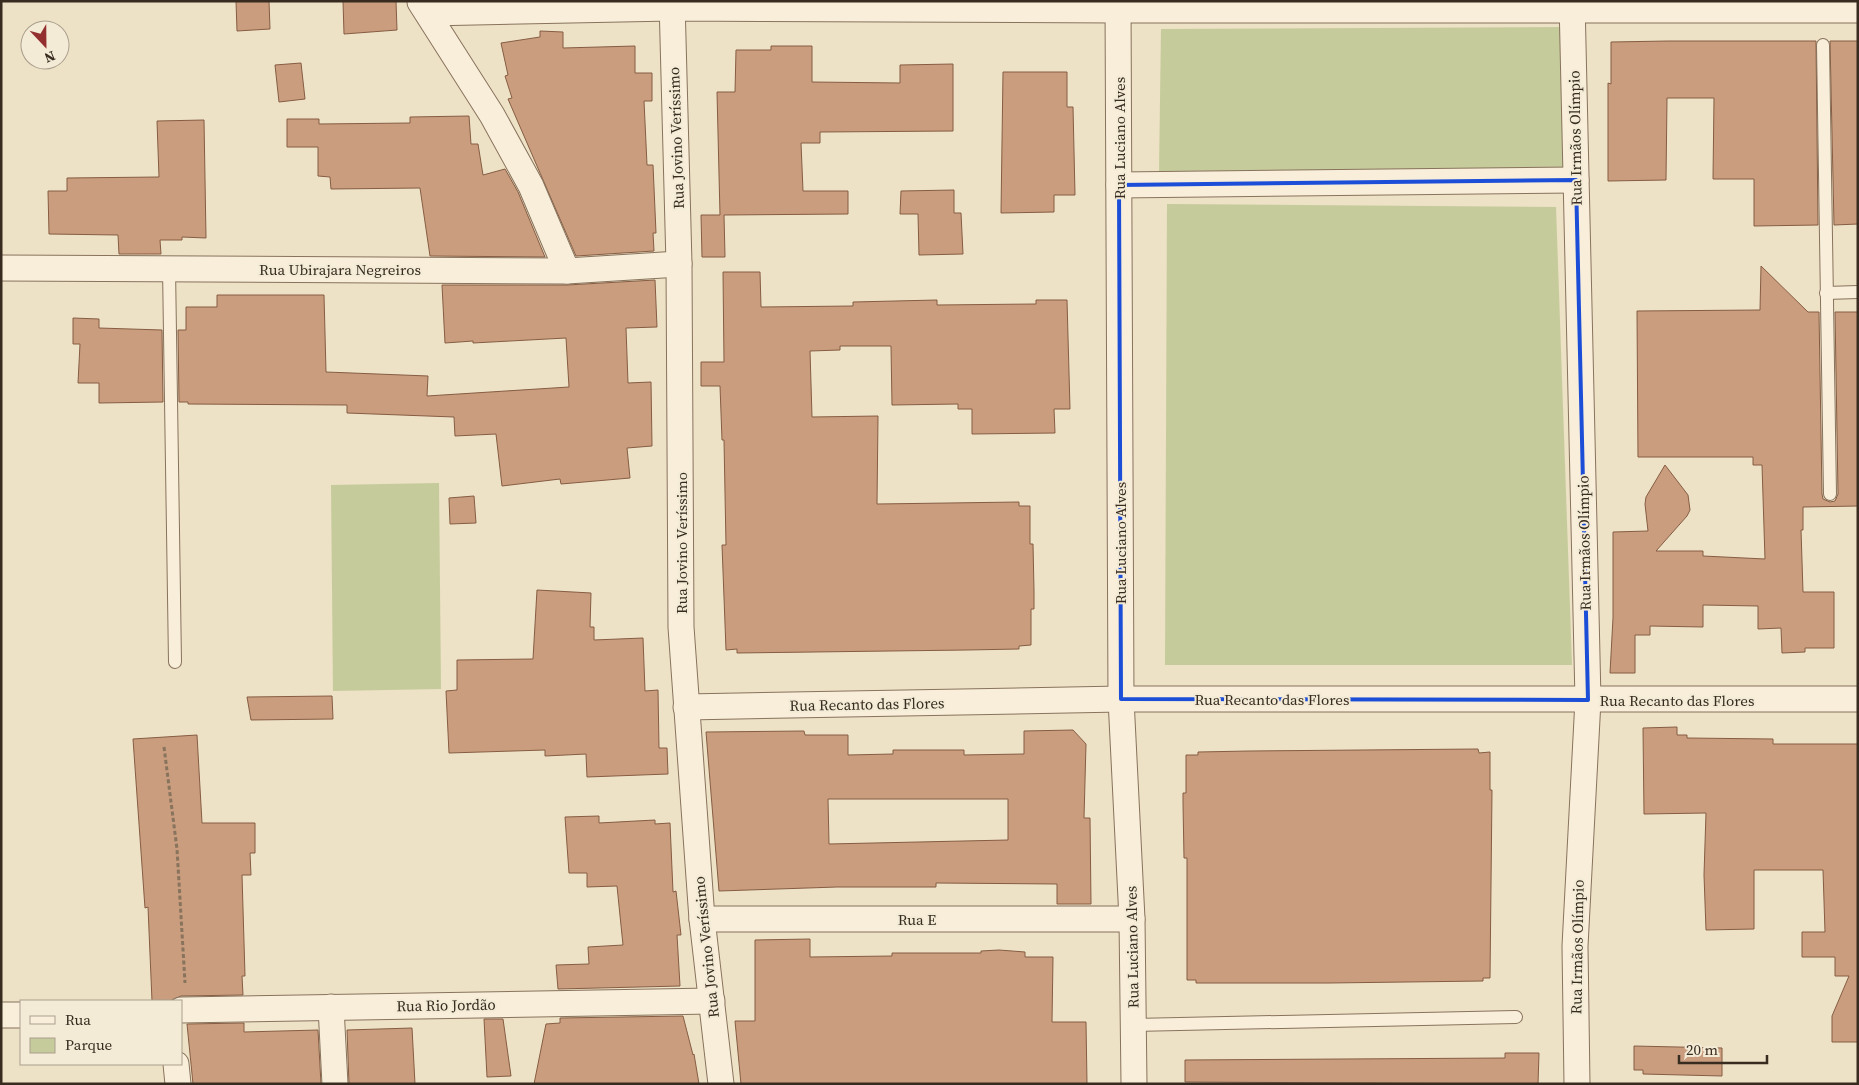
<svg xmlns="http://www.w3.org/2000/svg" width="1859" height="1085" viewBox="0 0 1859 1085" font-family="'Source Serif 4',serif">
<rect width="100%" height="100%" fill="#ede1c6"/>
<g fill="#c5cb9b">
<path d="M1562,27l1,144 -404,1 2,-143z"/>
<path d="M1167,204l389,3 16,458h-407z"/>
<path d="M439,483l2,206 -108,2 -2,-206z"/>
</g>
<g fill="#c99d7e" stroke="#865d43" fill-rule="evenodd">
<path d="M236,1h33l1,28 -33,2z"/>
<path d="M343,1h53l1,29 -53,4z"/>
<path d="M540,31l23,1v16l72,-2v27h17v28h-8l3,64h6l3,68h-3l1,18 -78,5 -68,-157 4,-1 -7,-22 3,-1 -7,-32 39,-6z"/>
<path d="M1668,41h148l2,184 -64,1v-47h-41l1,-81h-47l-1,82 -58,1v-98l3,1v-42z"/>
<path d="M1830,41h28v183l-24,1z"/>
<path d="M771,46h41v36l88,1v-18l53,-1v67l-133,1v11h-19l2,48h45v23l-124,1 1,42h-23l-1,-42h19l-3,-123h18l1,-42h35z"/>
<path d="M301,63l4,36 -26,3 -4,-37z"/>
<path d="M1003,72h64v35h6l2,88h-21v17l-53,1z"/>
<path d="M469,116l2,28h7l5,31 22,-6 13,23 27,65 -115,-1 -10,-68 -89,1 -1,-12 -12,-1v-29h-31v-28h32v5l91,-1v-6z"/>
<path d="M204,120l2,118 -24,-1v3h-22l1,14h-42l-1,-19 -69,-1 -1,-43h19v-13l92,-1 -2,-56z"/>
<path d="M954,190v23h7l2,41 -44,1 -1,-41h-18l1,-23z"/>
<path d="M1761,266l47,46h11l3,182 1,5 7,3 5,-1 3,-7 -3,-182h23v194l-55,1v23h-2l2,62h31v56h-29v4l-23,1 -1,-25 -23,1v-23l-55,-1v22l-53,-1v9h-15v38h-25l3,-55v-86l35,-1 -3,-27 1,-7 19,-32 23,30 2,15 -3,6 -31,35h47v5l62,3 -3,-94h-9v-8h-115l-1,-146 123,-1z"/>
<path d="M723,272h37l1,35 92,-1v-4l84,-2v5l99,-1v-4h31l3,109h-16l1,24 -83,1v-25h-14v-5l-66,1 -1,-59h-51v4l-30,1 2,66 66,-1 -1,88 142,-2v4h11v38h3l1,47v18h-3v36l-12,1v3l-52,1 -230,3v-4l-11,1 -4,-105h4l-2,-105h-2l-2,-54h-19v-24h23z"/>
<path d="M655,280l2,47 -31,1 2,55 23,-1 1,64 -25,2 3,30 -69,6 -1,-5 -58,7 -6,-52 -41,2 -1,-19 -107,-4v-8l-159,-1v-2h-9l-1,-72h8v-23h31v-12h107l2,77 102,4 -1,20 142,-9 -3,-49 -93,5v-2l-28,2 -3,-58h125z"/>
<path d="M73,318l26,1v9l63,2 1,72 -64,1v-20h-21l2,-39h-7z"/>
<path d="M474,496l2,27 -26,1 -1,-26z"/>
<path d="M537,590l54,3 -1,34h4v13l49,-2 2,53 13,-1 1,58h8l1,26 -81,3 -1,-23 -41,2v-6l-96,3 -3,-62 11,-1v-30l76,-1z"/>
<path d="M332,696l1,23 -82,1 -4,-23z"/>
<path d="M1677,727v8h10v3l86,1v5h85v298h-26v-26l17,-40h-14v-19h-33v-25h23l-2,-62h-69v59l-48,1 -2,-55 2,-62 -62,1 -1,-86z"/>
<path d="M1073,730l13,14 -2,74h6l1,86h-34v-20l-121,-1v4h-99l-118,4 -13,-159 98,-1 1,4h43v20l45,-1v-4h71v5l60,-1v-23zM828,799h180v41l-179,4z"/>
<path d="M197,735l5,88h53v30h-5l1,22h-9l3,101h-3l1,19 -62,1 -11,5h-18l-4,-94 -3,1 -12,-169z"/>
<path d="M1478,749l1,4 11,-1v38h2l-2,188h-7v3l-154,2h-133v-3h-9v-122h-3l-1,-55v-10h3v-38h12v-3l51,-1z"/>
<path d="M599,816v7l56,-3v4l15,-1 3,69 3,-1 5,44h-4l3,51 -122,3 -2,-24 33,-1 -1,-17 35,-2 -6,-59 -30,1v-14h-18l-4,-56z"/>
<path d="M810,939v18l82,-1v-3h89v-2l18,-1 26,2v5h28l-1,65h34l1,62h-346l-6,-63h20v-81z"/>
<path d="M683,1016l10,39 1,-1 5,30h-165l12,-60 14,-1v-5z"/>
<path d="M484,1019h19l8,57 -24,1z"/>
<path d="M244,1023v9l74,-2 3,54h-128l-6,-60z"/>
<path d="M412,1028l3,56h-66l-2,-54z"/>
<path d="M1634,1046l88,2v28l-79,-2v-4h-9z"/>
<path d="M1505,1053h34l-1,31 -353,-2v-22l320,-2z"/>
</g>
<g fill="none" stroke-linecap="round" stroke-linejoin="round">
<g stroke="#88735d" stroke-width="14">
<g id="lane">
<path d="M1823,45l7,449"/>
<path d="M169,268l6,394"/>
<path d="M1826,293l32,-1"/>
<path d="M1133,1025l383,-8"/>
</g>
</g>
<g stroke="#88735d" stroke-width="27">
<g id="street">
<path d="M672,1l7,263 2,363 21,292 19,165"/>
<path d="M1118,1l3,698 11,220 2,165"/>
<path d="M1572,1l16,699 -13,246 2,138"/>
<path d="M420,2l72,113 39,71 36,85"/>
<path d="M428,13l244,-5 446,2h740"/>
<path d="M1119,185l457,-5"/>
<path d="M1,268l566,3 112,-7"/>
<path d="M686,707l435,-8h737"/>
<path d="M702,919h430"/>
<path d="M331,1007l4,77"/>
<path d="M181,1010l531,-9"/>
<path d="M1,1015h20"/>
<path d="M176,1064l2,20"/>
</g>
</g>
<path stroke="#88735d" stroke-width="3" stroke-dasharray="4 2.5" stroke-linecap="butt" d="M164,747l13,102 8,134"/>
<use href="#lane" stroke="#f8eeda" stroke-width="12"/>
<use href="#street" stroke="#f8eeda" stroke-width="25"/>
</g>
<path fill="none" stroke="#1d4ed8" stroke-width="4" stroke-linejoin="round" d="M1576,180l12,520 -467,-1 -2,-514z"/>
<g text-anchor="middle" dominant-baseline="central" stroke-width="4" stroke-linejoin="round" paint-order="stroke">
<g font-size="15" fill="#382c20" stroke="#f4ebd6">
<text transform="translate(676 138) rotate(-92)">Rua Jovino Veríssimo</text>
<text transform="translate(1119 138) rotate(-90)">Rua Luciano Alves</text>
<text transform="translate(1575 138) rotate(-91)">Rua Irmãos Olímpio</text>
<text x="340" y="269">Rua Ubirajara Negreiros</text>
<text transform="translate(681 543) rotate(-90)">Rua Jovino Veríssimo</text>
<text transform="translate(1120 543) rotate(-90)">Rua Luciano Alves</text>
<text transform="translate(1584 543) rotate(-91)">Rua Irmãos Olímpio</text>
<text x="1272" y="699">Rua Recanto das Flores</text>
<text x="1677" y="700">Rua Recanto das Flores</text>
<text transform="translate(867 704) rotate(-1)">Rua Recanto das Flores</text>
<text x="917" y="919">Rua E</text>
<text transform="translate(706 947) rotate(-96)">Rua Jovino Veríssimo</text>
<text transform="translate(1132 947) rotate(-91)">Rua Luciano Alves</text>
<text transform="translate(1577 947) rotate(-89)">Rua Irmãos Olímpio</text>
<text transform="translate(446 1005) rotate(-1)">Rua Rio Jordão</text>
</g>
</g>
<rect width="1859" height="1085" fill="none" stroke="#382c20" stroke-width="5"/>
<rect x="20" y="1000" width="162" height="65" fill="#f4ebd6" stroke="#a99f8d"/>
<rect x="30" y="1016" width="25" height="8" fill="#f8eeda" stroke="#a99f8d"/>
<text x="65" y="1025" font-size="15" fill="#382c20">Rua</text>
<rect x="30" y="1038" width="25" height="15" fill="#c5cb9b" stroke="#a99f8d"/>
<text x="65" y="1050" font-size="15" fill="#382c20">Parque</text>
<g transform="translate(45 45) rotate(158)"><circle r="24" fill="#f4ebd6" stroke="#a99f8d"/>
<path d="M0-4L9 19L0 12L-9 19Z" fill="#942f30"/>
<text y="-8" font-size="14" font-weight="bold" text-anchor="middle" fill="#382c20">N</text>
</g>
<path d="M1679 1055v8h88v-8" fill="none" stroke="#382c20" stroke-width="2.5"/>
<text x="1686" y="1055" font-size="15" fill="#382c20" stroke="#f4ebd6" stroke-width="4" paint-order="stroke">20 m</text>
</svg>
